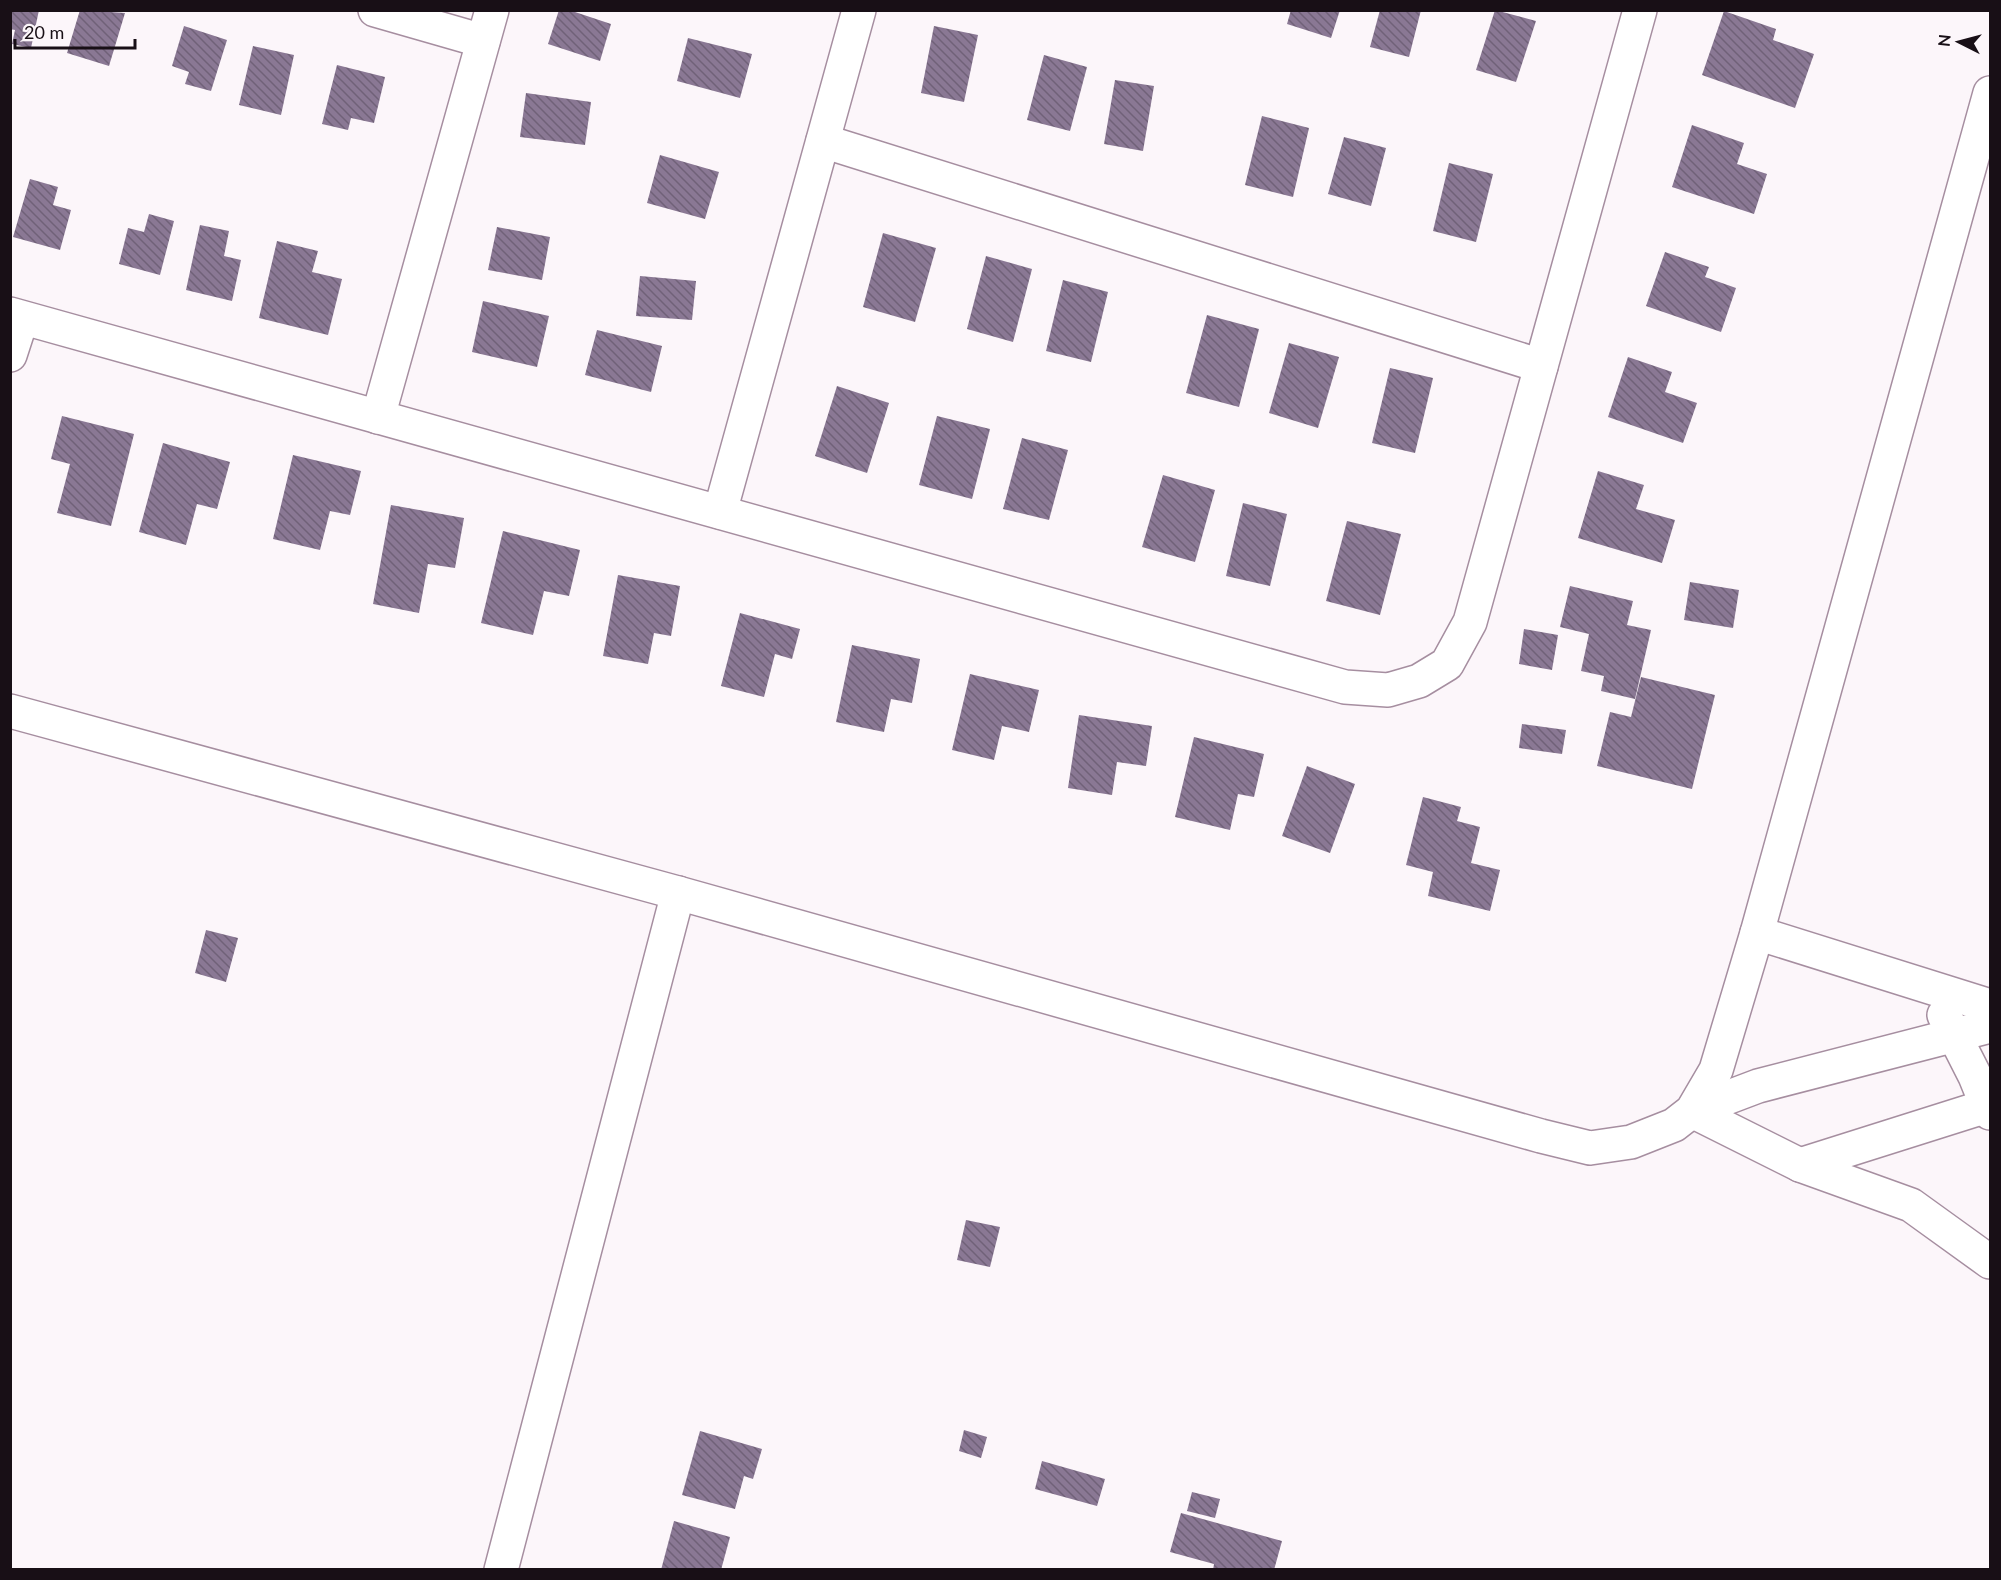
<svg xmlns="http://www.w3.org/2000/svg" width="2001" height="1580" viewBox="0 0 2001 1580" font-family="Lato,sans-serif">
<defs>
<pattern id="building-back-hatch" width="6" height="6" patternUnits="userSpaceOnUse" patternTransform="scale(1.5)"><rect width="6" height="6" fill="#8a7894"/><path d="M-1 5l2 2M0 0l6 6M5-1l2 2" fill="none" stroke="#706178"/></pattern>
</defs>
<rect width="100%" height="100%" fill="#fcf6fa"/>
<g fill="url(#building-back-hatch)">
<path d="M10,10h29l-8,38 -19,-4 3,-14 -5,-1z"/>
<path d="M80,10l45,3 -16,53 -42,-13z"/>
<path d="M559,10h10l42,14 -11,37 -52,-17z"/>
<path d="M1291,10h49l-9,28 -44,-14z"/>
<path d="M1380,10h41l-12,47 -39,-10z"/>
<path d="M1495,10l41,11 -20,61 -40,-12z"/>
<path d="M1724,11l52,18 -3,11 41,14 -19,54 -93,-33z"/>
<path d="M184,26l43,14 -16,51 -26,-7 4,-12 -17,-6z"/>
<path d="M934,26l44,9 -14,67 -43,-9z"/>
<path d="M688,38l64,16 -12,44 -63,-17z"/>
<path d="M253,46l41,9 -13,60 -42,-10z"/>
<path d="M1044,55l43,12 -17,64 -43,-11z"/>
<path d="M337,65l48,12 -11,46 -23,-5 -3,12 -26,-6z"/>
<path d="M1115,80l39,6 -11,65 -39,-7z"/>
<path d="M526,93l65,9 -6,43 -65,-8z"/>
<path d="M1262,116l47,12 -16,69 -48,-12z"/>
<path d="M1692,125l52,18 -7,21 30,10 -13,40 -82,-27z"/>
<path d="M1344,137l42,11 -15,58 -43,-12z"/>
<path d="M660,155l59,17 -14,47 -58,-16z"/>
<path d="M1449,163l44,11 -17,68 -43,-11z"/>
<path d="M30,179l28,8 -5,18 18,5 -11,40 -47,-13z"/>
<path d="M149,214l25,7 -14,54 -41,-11 9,-36 16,4z"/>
<path d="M200,225l29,6 -5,25 17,4 -9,41 -46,-11z"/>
<path d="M497,227l53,10 -8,43 -54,-10z"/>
<path d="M883,233l53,15 -21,74 -52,-15z"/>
<path d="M277,241l41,10 -6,21 30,7 -14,56 -69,-17z"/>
<path d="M1665,252l44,15 -4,10 31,11 -15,44 -75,-26z"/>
<path d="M986,256l46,13 -19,73 -46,-13z"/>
<path d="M640,276l56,5 -4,39 -56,-4z"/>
<path d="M1063,280l45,12 -17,70 -45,-11z"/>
<path d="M483,301l66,15 -12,51 -65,-15z"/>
<path d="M1207,315l52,14 -20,78 -53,-14z"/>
<path d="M597,330l65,16 -11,46 -66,-17z"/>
<path d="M1289,343l50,14 -21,71 -49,-15z"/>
<path d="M1628,357l44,15 -7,20 32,11 -14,40 -75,-26z"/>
<path d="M1390,368l43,10 -18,75 -43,-10z"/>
<path d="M837,386l52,17 -22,70 -52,-17z"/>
<path d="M62,416l72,18 -23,92 -54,-13 13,-49 -19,-5z"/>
<path d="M937,416l53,13 -18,70 -53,-14z"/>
<path d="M1022,438l46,12 -19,70 -46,-11z"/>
<path d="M163,443l67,19 -13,47 -20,-5 -11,41 -47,-13z"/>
<path d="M293,455l68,16 -11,44 -20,-4 -10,39 -47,-11z"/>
<path d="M1598,471l46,14 -8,24 39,11 -13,43 -84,-25z"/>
<path d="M1163,475l52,15 -20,72 -53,-15z"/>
<path d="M1243,503l44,11 -17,72 -44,-10z"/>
<path d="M391,505l73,13 -9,50 -27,-4 -9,49 -46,-9z"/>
<path d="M1347,521l54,13 -21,81 -54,-14z"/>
<path d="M503,531l77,19 -11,46 -25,-5 -11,44 -52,-12z"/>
<path d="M618,575l62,11 -9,50 -17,-3 -6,31 -45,-8z"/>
<path d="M1690,582l49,8 -6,38 -49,-8z"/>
<path d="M1570,586l63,15 -6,24 24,5 -16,69 -34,-8 3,-15 -23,-5 8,-37 -29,-7z"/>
<path d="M740,613l60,16 -8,30 -17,-5 -11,43 -43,-11z"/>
<path d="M1524,629l34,6 -6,35 -33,-6z"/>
<path d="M852,645l68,14 -8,44 -21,-4 -7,33 -48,-10z"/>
<path d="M970,674l69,16 -10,42 -27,-6 -8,34 -42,-10z"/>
<path d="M1641,677l74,18 -23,94 -95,-23 13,-54 21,5z"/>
<path d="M1079,715l73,11 -6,40 -29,-4 -5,33 -44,-7z"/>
<path d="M1522,724l44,6 -4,24 -43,-6z"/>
<path d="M1194,737l70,17 -10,43 -16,-3 -8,36 -55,-13z"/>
<path d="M1307,766l48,18 -25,69 -48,-17z"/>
<path d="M1423,797l38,10 -4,14 23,6 -9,36 29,7 -10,41 -62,-15 5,-24 -27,-7z"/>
<path d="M206,930l32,8 -12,44 -31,-9z"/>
<path d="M966,1220l34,7 -10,40 -33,-7z"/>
<path d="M964,1430l23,7 -6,21 -22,-7z"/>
<path d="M700,1431l62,18 -9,30 -9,-3 -9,33 -53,-14z"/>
<path d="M1042,1461l63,18 -8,27 -62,-17z"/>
<path d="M1192,1492l28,7 -5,19 -28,-7z"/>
<path d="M1181,1513l101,28 -8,29h-61l1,-6 -44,-12z"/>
<path d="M674,1521l56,16 -9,33h-60z"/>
</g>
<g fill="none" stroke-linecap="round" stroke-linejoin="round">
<g stroke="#a68ea0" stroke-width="36">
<g id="street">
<path d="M375,10l108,31"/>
<path d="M823,141l718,225"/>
<path d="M10,314l1335,373 43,3 31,-9 28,-17 23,-42 170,-612"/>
<path d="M10,355l12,-37"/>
<path d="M378,417l114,-407"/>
<path d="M720,512l139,-502"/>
<path d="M10,711l668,182 863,243 49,12 41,-6 43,-17 18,-14 24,-41 41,-137 233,-840"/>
<path d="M1757,933l233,73"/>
<path d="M1944,1015l31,61 15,37"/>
<path d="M1692,1111l108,54 111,40 79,57"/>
<path d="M1692,1111l66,-25 232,-60"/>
<path d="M1800,1165l190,-60"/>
<path d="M501,1570l177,-677"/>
</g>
</g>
<use href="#street" stroke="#fff" stroke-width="33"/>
</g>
<rect width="2001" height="1580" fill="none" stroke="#180f16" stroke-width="24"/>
<g transform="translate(1959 42) rotate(276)" stroke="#fcf6fa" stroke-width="4.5" paint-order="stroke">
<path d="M0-4.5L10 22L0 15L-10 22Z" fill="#180f16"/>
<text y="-9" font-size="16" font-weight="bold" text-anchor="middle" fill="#180f16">N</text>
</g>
<path d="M15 39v9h120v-9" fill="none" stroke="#180f16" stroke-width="3"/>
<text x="24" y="39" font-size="18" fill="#180f16" stroke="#fcf6fa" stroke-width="4.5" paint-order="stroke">20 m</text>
</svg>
